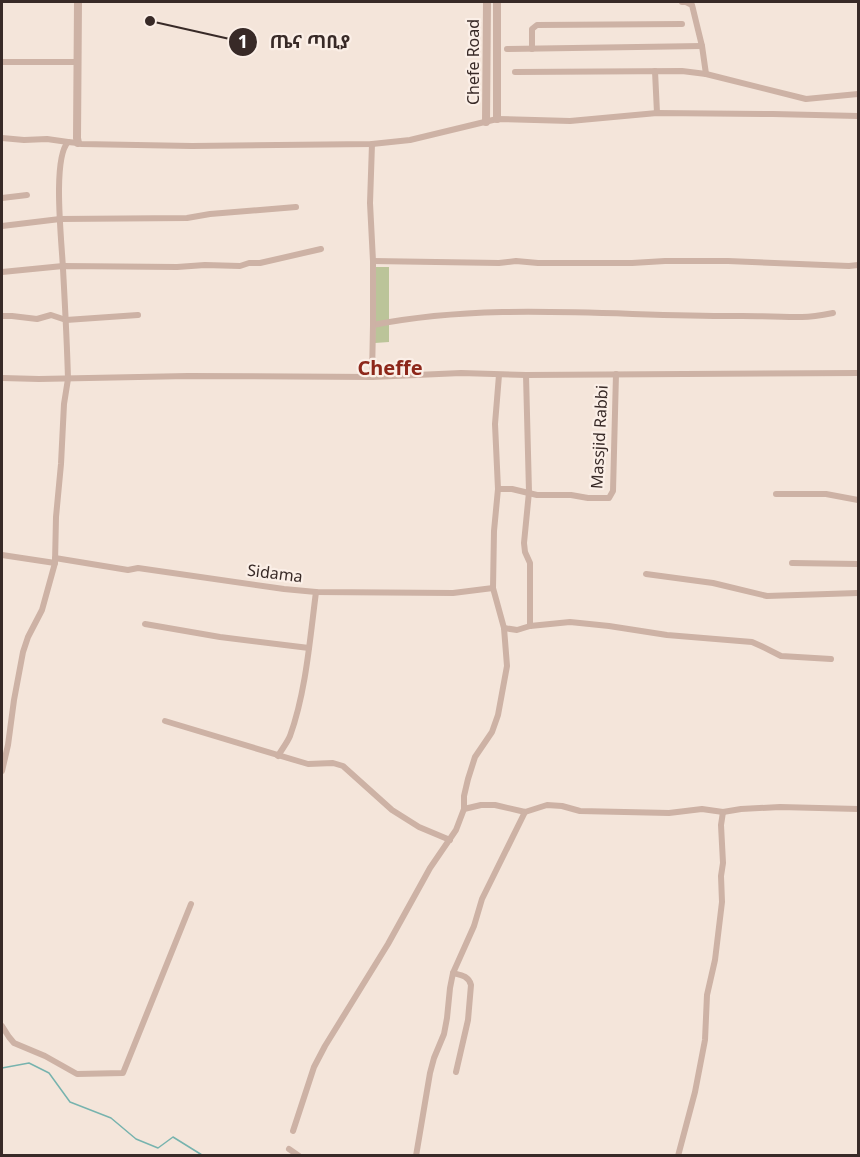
<svg xmlns="http://www.w3.org/2000/svg" width="860" height="1157" viewBox="0 0 860 1157" font-family="'Noto Sans','Noto Sans Ethiopic',sans-serif">
<rect width="100%" height="100%" fill="#f4e5da"/>
<path fill="#bbc499" d="M376,267h13v75l-14,1z"/>
<g fill="none" stroke-linecap="round" stroke-linejoin="round">
<path stroke="#77b3ae" stroke-width="1.5" d="M2,1068l27,-5 20,10 21,29 41,16 25,21 22,9 15,-11 29,18 26,1"/>
<g stroke="#cdb2a5" stroke-width="6">
<path d="M682,2h4l6,3 10,41 4,28"/>
<path d="M507,49l195,-3"/>
<path d="M532,49v-20l5,-4 145,-1"/>
<path d="M2,62h75"/>
<path d="M655,71l2,42"/>
<path d="M515,72l167,-1 24,3 100,25 52,-5"/>
<path d="M2,138l22,2 23,-1 21,3"/>
<path d="M2,198l25,-3"/>
<path d="M2,226l58,-7 127,-1 23,-4 86,-7"/>
<path d="M373,261l126,2 17,-2 22,2h94l33,-2h63l121,5 9,-1"/>
<path d="M2,272l61,-6 114,1 28,-2 35,1 9,-3h11l61,-14"/>
<path d="M2,316h10l25,3 14,-4 15,5 72,-5"/>
<path d="M373,325c122,-24 247,-8 369,-9 20,0 40,1 60,1 10,0 21,-2 31,-4"/>
<path d="M526,375l3,117 -5,51 1,9 5,11v63"/>
<path d="M372,377l1,-52v-64l-3,-58 2,-59"/>
<path d="M2,378l37,1 149,-3 184,1 89,-4 65,2 332,-2"/>
<path d="M498,489h14l25,6h34l17,3h21l4,-7 3,-117"/>
<path d="M776,494h50l32,6"/>
<path d="M2,555l53,8"/>
<path d="M55,558l73,12 10,-2 146,21 32,3 137,1 40,-5"/>
<path d="M792,563l66,1"/>
<path d="M646,574l67,9 54,13 91,-3"/>
<path d="M145,624l75,13 89,11"/>
<path d="M504,628l13,2 13,-4 40,-4 39,4 58,9 85,7 9,4 20,10 50,3"/>
<path d="M165,721l143,43 25,-1 10,3 49,44 27,17 31,13"/>
<path d="M278,756c4,-7 9,-13 12,-20 16,-44 20,-98 26,-144"/>
<path d="M2,771l6,-26 6,-45 9,-48 5,-15 14,-27 13,-47 1,-46 5,-53 3,-60 4,-25c-1,-37 -3,-74 -5,-110 -1,-25 -11,-110 5,-127l10,1 3,1 111,2 180,-2 38,-4 87,-21 73,2 87,-8 116,1 85,2"/>
<path d="M464,809l17,-4h14l30,7 22,-7 15,1 18,5 89,2 33,-4 21,3 18,-3 39,-2 78,2"/>
<path d="M453,973c8,2 16,3 18,12l-3,35 -12,52"/>
<path d="M2,1026l7,11 5,6 31,13 32,18 46,-1 68,-169"/>
<path d="M293,1131l21,-64 11,-21 63,-102 42,-76 26,-38 8,-21v-13l4,-17 7,-22 17,-25 6,-17 9,-49 -3,-38 -11,-40 1,-57 4,-42 -3,-65 4,-49"/>
<path d="M289,1149l10,7"/>
<path d="M416,1156l14,-83 4,-15 10,-24 3,-16 3,-30 3,-15 21,-47 8,-27 43,-87"/>
<path d="M678,1156l17,-64 10,-52 2,-45 8,-35 7,-58 -1,-26 2,-13 -2,-38 2,-13"/>
</g>
<g stroke="#cdb2a5" stroke-width="8">
<path d="M78,2l-1,136 1,5"/>
<path d="M497,119v-117"/>
<path d="M486,122l1,-120"/>
</g>
</g>
<g text-anchor="middle" dominant-baseline="central" stroke-width="4.5" stroke-linejoin="round" paint-order="stroke">
<g font-size="16" fill="#382a27" stroke="#fbefe7">
<text transform="translate(473 62) rotate(-90)">Chefe Road</text>
<text transform="translate(599 437) rotate(-87)">Massjid Rabbi</text>
<text transform="translate(275 573) rotate(7)">Sidama</text>
</g>
<g font-size="20" font-weight="bold" fill="#8d271a" stroke="#fbefe7">
<text x="390" y="367">Cheffe</text>
</g>
</g>
<path fill="none" stroke="#382a27" stroke-width="2" d="M150 21L243 42"/>
<g fill="#382a27" stroke="#fbefe7" stroke-width="2">
<circle cx="150" cy="21" r="6"/>
<circle cx="243" cy="42" r="15"/>
</g>
<g font-size="18" text-anchor="middle" font-weight="bold" fill="#fff">
<text x="243" y="48">1</text>
</g>
<g font-size="18" text-anchor="middle" font-weight="bold" fill="#382a27" stroke="#fbefe7" stroke-width="4.5" stroke-linejoin="round" paint-order="stroke">
<text x="310" y="48">ጤና ጣቢያ</text>
</g>
<rect width="860" height="1157" fill="none" stroke="#382a27" stroke-width="6"/>
</svg>
